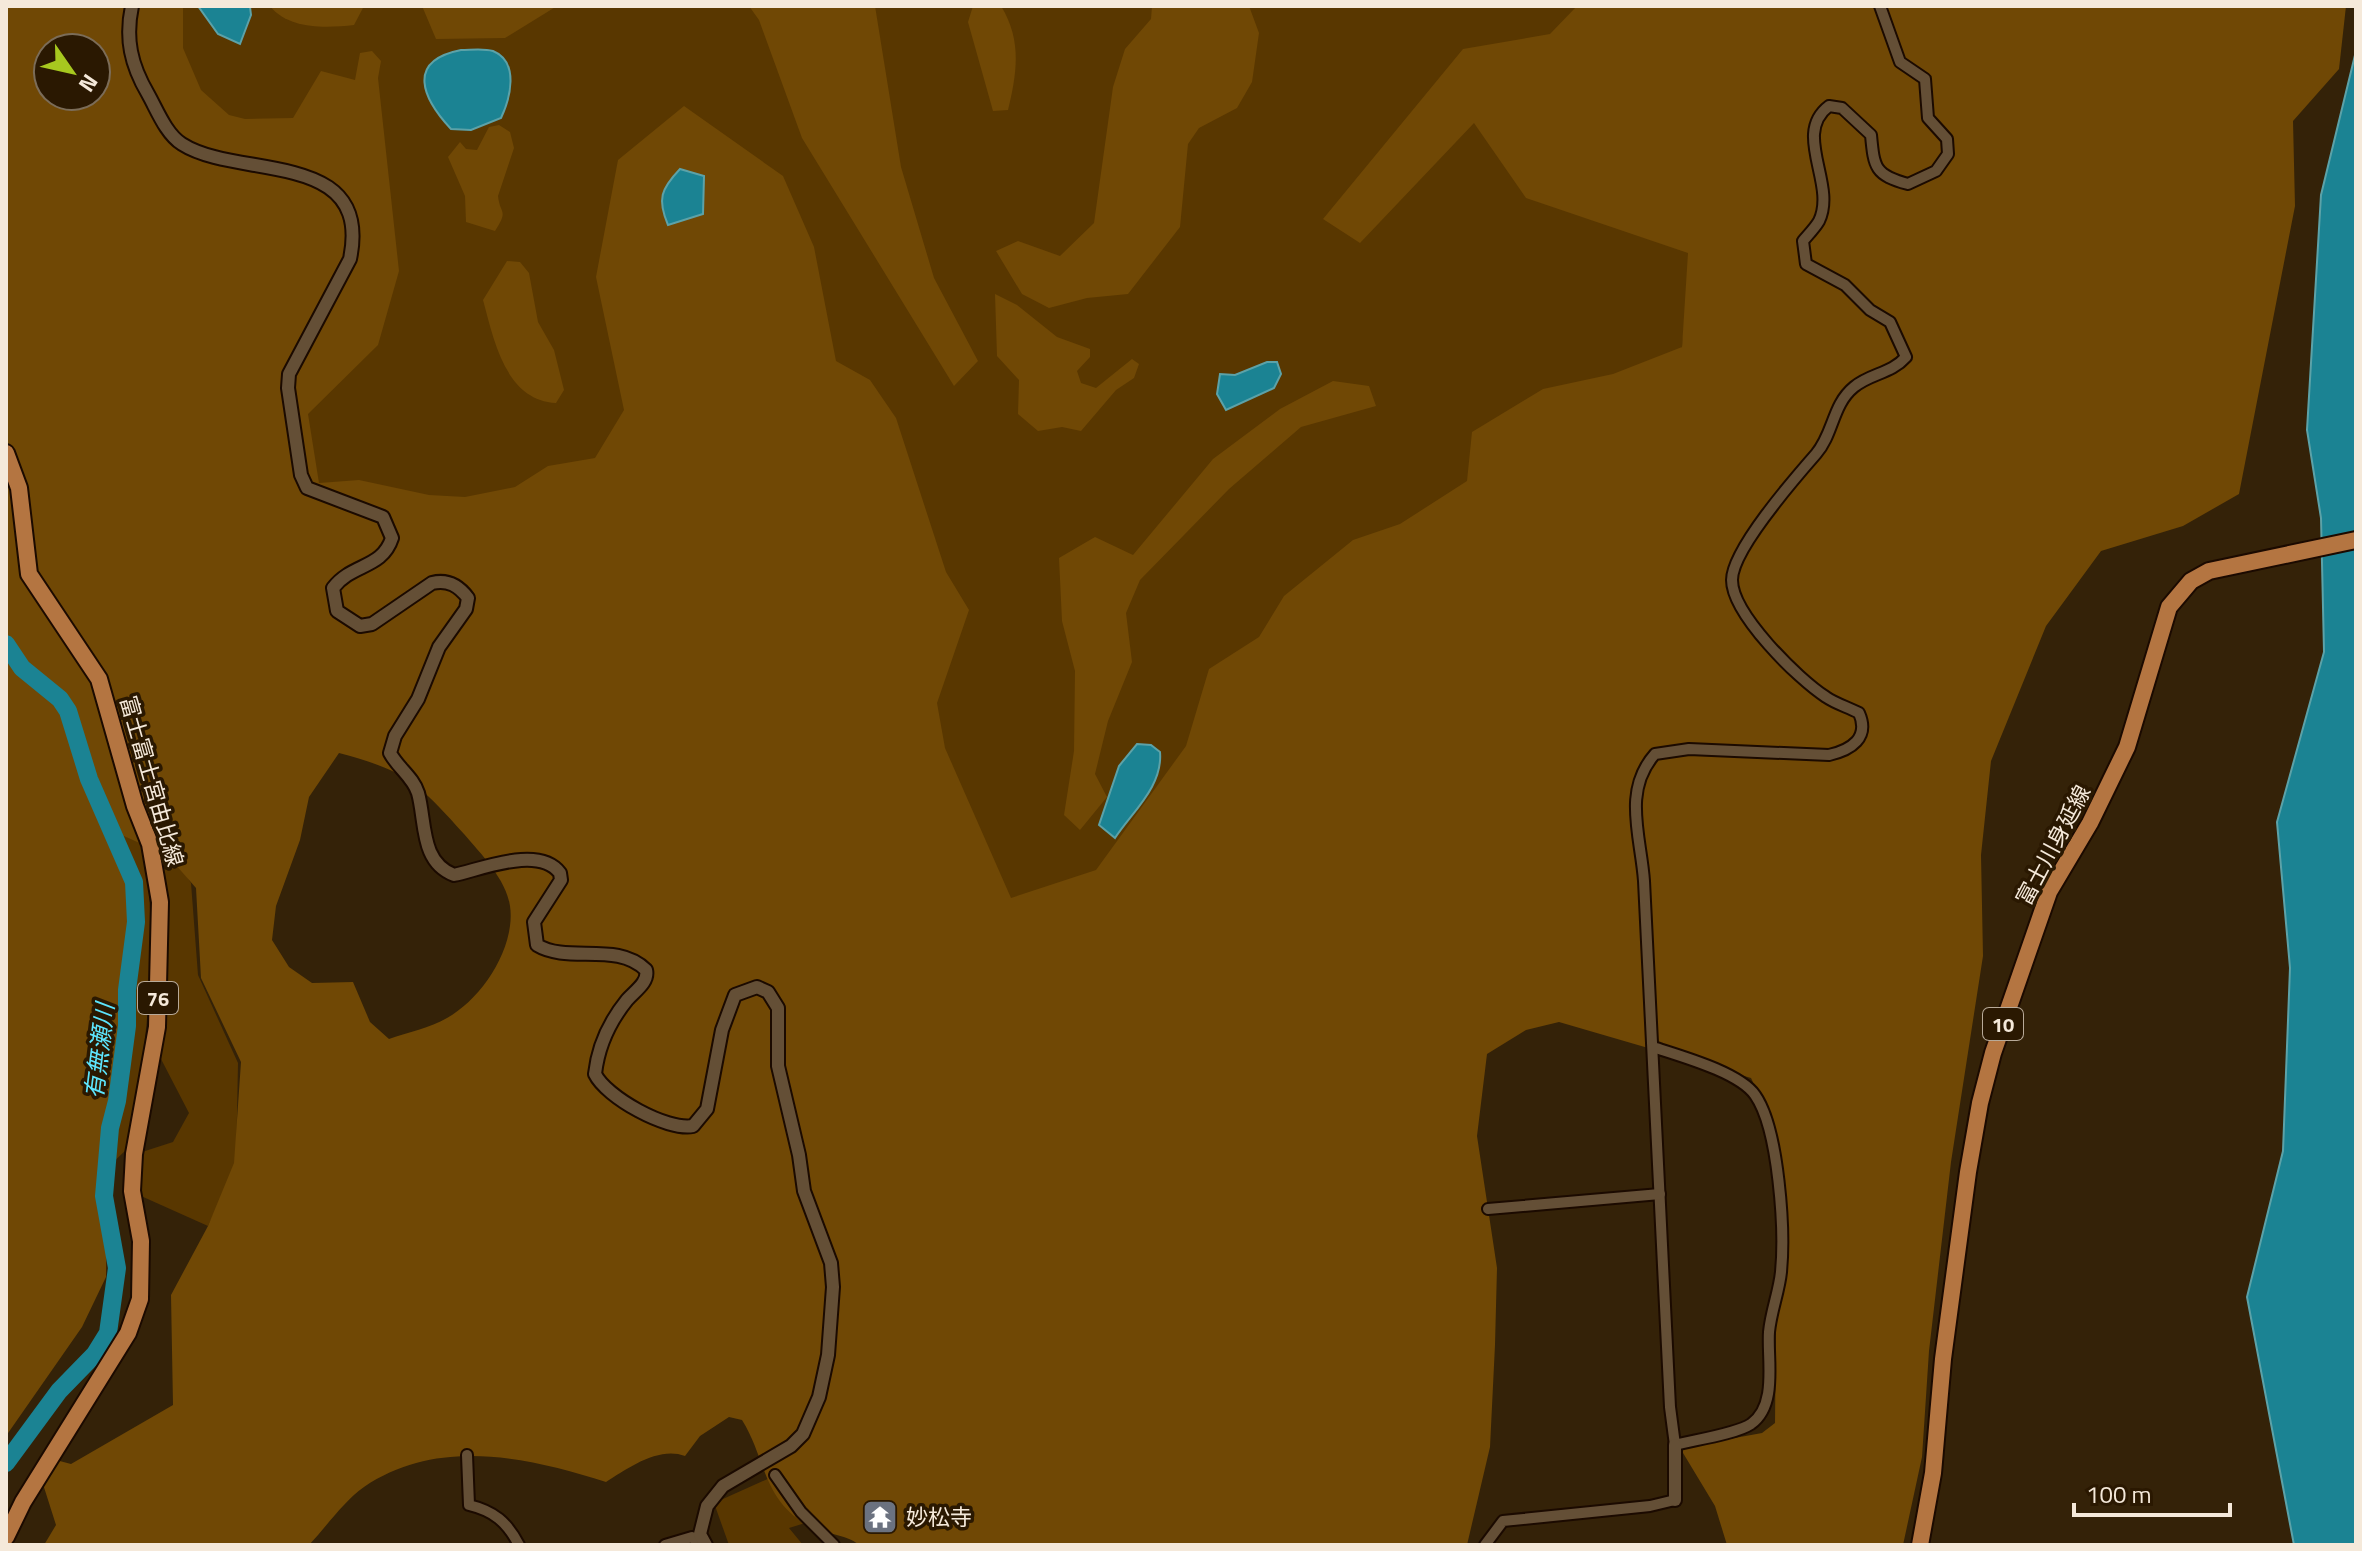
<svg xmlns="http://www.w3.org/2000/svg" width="2362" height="1551" viewBox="0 0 2362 1551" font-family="'Titillium Web','Noto Sans JP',sans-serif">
<rect width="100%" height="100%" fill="#342208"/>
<g fill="#593700">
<path d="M66,6h1652l-36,341 -637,609 -435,-415 -347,-60 -22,-250z"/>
<path d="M116,832l30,14 5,79 -3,83 -9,92 -12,49 -21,20 4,-15v-31l12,-19 12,-87 -5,-99z"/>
<path d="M151,849l23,8 17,26 7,92 40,88 -2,104 -28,59 -67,-30 1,-44 31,-10 16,-29 -28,-54z"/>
<path d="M810,1460l5,60 -26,8 14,17h-74l-15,-42z"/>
</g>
<g fill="#704805" fill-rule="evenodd">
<path d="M6,6h177v42l18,42 28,25 16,4 48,-1 28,-47 34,9 5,-27 12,-2 9,10 -3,17 21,193 -21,74 -70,69 11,69 40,-3 70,15 36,2 50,-10 33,-21 47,-8 29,-48 -28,-133 22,-117 66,-54 99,70 31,71 22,114 34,19 26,38 50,154 23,38 -32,93 8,45 66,150 85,-28 90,-124 23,-77 50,-32 25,-41 69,-56 47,-16 67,-43 5,-49 71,-43 70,-15 69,-27 6,-94 -162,-55 -52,-75 -114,120 -37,-24 140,-170 87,-15 27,-28h769l-7,63 -46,52 2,85 -56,288 -56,32 -82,25 -55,75 -55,135 -10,94 2,101 -32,206 -22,189 -7,106 -19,88h-176l-12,-39 -35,-58 82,-15 13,-10 1,-99 9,-94 -12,-106 -22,-46 -192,-56 -33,8 -39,24 -10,82 20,132 -2,77 -5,102 -23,98h-608c-12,-11 -37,-11 -52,-20 -45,-26 -41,-67 -65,-105l-13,-3 -29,19 -15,20c-26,-10 -57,12 -79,26 -79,-25 -168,-45 -242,5 -20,14 -38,40 -55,58h-265l12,-20 -14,-44 14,-21 15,4 102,-59 -2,-110 37,-69 26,-63 7,-101 -40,-84 -5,-90 -28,-32 -51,-23 11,55 6,127 -10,87 -16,23 -2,152 -24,50 -76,109zM48,48h48v48h-48zM339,753c68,18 79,30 125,81 17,20 42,45 46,72 6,41 -28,93 -63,112 -17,10 -39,14 -58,21l-19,-17 -17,-40 -41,1 -23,-16 -17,-27 4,-34 24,-66 9,-43z"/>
<path d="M270,6h94l-10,19c-27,3 -65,5 -84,-19z"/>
<path d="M422,6h135l-52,32 -69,1z"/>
<path d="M749,6h126l26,161 33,111 44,83 -24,25 -152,-248 -43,-118z"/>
<path d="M973,6h28c21,34 16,67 7,104l-15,1 -25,-89z"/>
<path d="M1152,6h97l10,27 -7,49 -15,26 -38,20 -11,16 -8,83 -52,67 -41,4 -38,10 -27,-14 -26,-43 22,-10 42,15 34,-33 19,-136 12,-38 26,-30z"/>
<path d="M499,125l11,7 4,16 -16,48c2,19 11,13 -3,35l-29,-9 -1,-26 -17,-39 12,-15 6,7 11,1 12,-23z"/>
<path d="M507,261l13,1 9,11 9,49 16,28 10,40 -8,13c-51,-3 -62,-63 -73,-103z"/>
<path d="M995,294l22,11 40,32 33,12v8l-13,14 4,12 15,5 36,-29 7,5 -5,14 -18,12 -35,41 -19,-4 -24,4 -20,-17 1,-34 -22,-24z"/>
<path d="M1333,381l36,5 7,20 -75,21 -72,62 -89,91 -14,33 6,49 -24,59 -13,53 12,23 -27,33 -16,-15 10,-64 1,-80 -13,-50 -3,-63 36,-21 38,18 80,-96 67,-50z"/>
</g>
<g fill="#1b8393" stroke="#5ca2a8" stroke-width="2">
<path d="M198,6l52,1 1,8 -11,29 -22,-10z"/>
<path d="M461,50c10,0 22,-2 32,1 27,11 17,48 8,67l-30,12 -20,-1c-28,-30 -46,-68 10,-79z"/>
<path d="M2356,51v1494h-62l-47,-248 36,-146 7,-183 -13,-146 47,-170 -3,-134 -14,-88 14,-235z"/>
<path d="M680,169l24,7 -1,38 -35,11c-11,-26 -7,-36 12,-56z"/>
<path d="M1267,362h10l4,12 -7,14 -48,22 -9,-16 3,-20 15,1z"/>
<path d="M1137,744l14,1 9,7c3,34 -27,59 -45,86l-16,-13 20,-59z"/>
</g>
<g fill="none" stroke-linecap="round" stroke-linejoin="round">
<path stroke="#1b8393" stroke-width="18" d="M6,644l16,24 38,31 8,12 21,68 45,103 2,40 -9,68v36l-10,75 -7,27 -6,68 13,72 -9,65 -13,21 -36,37 -53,72"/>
<g stroke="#1b0a00" stroke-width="14">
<g id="minor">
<path d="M1653,1047c27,9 86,25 102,48 24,34 30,136 26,177 -2,20 -10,39 -12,60 -2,27 9,73 -18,92 -15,10 -57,16 -76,21l-5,-38 -26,-526c-3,-44 -22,-90 11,-127l34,-5 140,6c22,-5 41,-17 30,-42 -11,-6 -23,-9 -33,-16 -28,-18 -94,-83 -94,-117 0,-30 63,-102 84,-126 18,-21 16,-49 38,-67 17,-14 37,-13 52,-30l-16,-35 -20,-12 -25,-25 -39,-21 -3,-23c5,-6 12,-13 16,-20 18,-37 -27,-87 10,-115l13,2 29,27c3,33 4,40 37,49l28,-13 12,-17 -1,-15 -19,-21 -3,-39 -25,-17 -20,-56"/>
<path d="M1488,1209l172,-15"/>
<path d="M467,1455l2,50c25,6 38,17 50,40"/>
<path d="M775,1475l26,37 33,33"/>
<path d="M665,1545l27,-8 8,8"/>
<path d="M1485,1545l18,-24 147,-15 25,-6"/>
</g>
</g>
<g stroke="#1b0a00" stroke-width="16">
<g id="tertiary">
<path d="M132,6c-7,33 -1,59 16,88 9,16 18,40 34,50 56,36 191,4 168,115l-61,115 -1,14 13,87 6,13 76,29 9,21c-10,31 -40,25 -59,50l4,23 23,15 12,-2 60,-41c16,-4 27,3 36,15l-2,11 -27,38 -21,52 -23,37 -5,17c8,15 23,24 28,40 8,29 2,69 36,82 28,-6 85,-30 106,-2l1,7 -27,42 3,23c31,19 80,-4 109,25 3,12 -11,21 -19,30 -17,21 -29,47 -32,74 11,23 72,57 98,52l14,-17 15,-79 13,-35 22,-8 11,5 10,16v58l21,89 5,36 27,72 2,24 -5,68 -9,42 -16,37 -12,12 -68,40 -16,20 -7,28 6,11"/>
<path d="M1675,1500v-55"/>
</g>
</g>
<g stroke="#1b0a00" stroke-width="20">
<g id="primary">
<path d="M6,453l13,35 10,86 70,105 36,127 15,38 10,58 -3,125 -23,127 -2,37 9,50 -1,58 -12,34 -105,169 -17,35"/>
<path d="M1920,1545l13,-72 10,-114 25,-187 12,-69 13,-50 56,-161 41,-69 37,-76 42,-140 22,-26 18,-10 147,-31"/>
</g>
</g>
<use href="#minor" stroke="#644f36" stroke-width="10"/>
<use href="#tertiary" stroke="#644f36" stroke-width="12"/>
<use href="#primary" stroke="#b47541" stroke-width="16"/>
</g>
<defs>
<g id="temple-square" transform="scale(1.8)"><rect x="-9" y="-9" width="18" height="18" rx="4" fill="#6b7280" stroke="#2a1801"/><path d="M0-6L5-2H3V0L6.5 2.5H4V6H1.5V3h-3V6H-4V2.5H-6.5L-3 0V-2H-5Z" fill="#fff"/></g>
</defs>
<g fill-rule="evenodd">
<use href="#temple-square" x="880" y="1517"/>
</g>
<g text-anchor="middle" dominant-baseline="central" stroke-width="7" stroke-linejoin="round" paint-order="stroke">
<g fill="#2a1801" stroke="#b8aa99" stroke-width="2">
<rect x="138" y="982" width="40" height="32" rx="6"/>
<rect x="1983" y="1008" width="40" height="32" rx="6"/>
</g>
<g font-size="20" font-weight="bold" fill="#f5e9da">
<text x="158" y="998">76</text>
<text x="2003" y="1024">10</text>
</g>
<g font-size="22" fill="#f5e9da" stroke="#2a1801">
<text transform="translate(152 781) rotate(74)">富士富士宮由比線</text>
<text transform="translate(2053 845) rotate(-62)">富士川身延線</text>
</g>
<g font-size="22" fill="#f5e9da" stroke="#2a1801" text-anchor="start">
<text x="906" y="1517">妙松寺</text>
</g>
<g font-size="24" font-style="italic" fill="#5de5fd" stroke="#2a1801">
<text transform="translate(99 1051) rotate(-83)">有無瀬川</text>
</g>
</g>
<rect width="2362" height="1551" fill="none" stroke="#f5e9da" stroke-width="16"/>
<g transform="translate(72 72) rotate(124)"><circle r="38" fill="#2a1801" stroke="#7b6c58" stroke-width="2"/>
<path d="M0-6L14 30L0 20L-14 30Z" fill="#a7c81f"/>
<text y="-12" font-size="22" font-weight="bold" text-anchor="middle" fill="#f5e9da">N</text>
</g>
<path d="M2074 1503v12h156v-12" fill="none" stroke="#f5e9da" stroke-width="4"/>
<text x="2086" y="1503" font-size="24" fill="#f5e9da" stroke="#2a1801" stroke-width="6" paint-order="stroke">100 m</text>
</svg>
